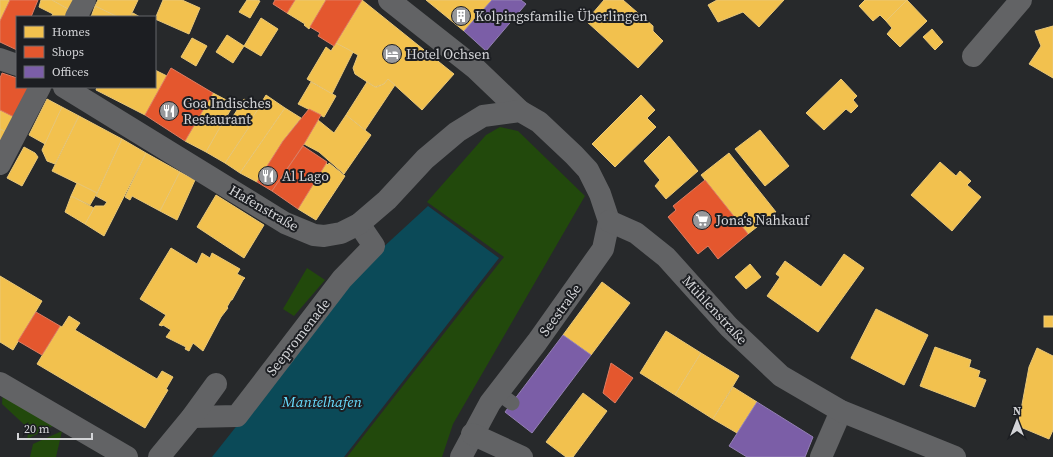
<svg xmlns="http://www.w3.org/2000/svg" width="1053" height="457" viewBox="0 0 1053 457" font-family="'Source Serif 4',serif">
<rect width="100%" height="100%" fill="#27292b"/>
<g fill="#22490c">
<path d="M500,127l18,4 67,65 -132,228 -11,33h-95l157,-200 -77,-55 59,-67z"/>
<path d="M307,268l18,12 -31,36 -11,-7z"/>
<path d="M3,389l52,36 -28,14 2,-10 -27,-25z"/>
<path d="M62,431l-6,26h-26l3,-13z"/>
</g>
<path fill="#0b4a58" d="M428,206l71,52 -155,199h-132l154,-194z"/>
<g fill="#f2c14e" stroke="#e9c777">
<path d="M0,0h10l-10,21z"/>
<path d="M41,0h11l18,10 -3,7h-16l2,-3 -14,-7z"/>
<path d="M52,0h23l-5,10z"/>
<path d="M98,0h40l-8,17h-12l-23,-11z"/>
<path d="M163,0h19l18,8 -11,26 -34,-15z"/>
<path d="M247,0h10l3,1 -10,17 -11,-6z"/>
<path d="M295,0h31l-17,29 -5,-4 1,-1 -18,-11z"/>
<path d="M362,0l92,74 -32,36 -34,-31 -4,5 -9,3 -20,-13 -2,-6 5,-13 -22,-12z"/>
<path d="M426,0h66l-28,31z"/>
<path d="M604,0h19l30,26v5l10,10 -25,27 -52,-47z"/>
<path d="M717,0h67l-25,27 -16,-15 -25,10 -10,-17z"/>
<path d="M865,0h42l-21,21 -6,-6 -7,6 -14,-15z"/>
<path d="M907,0l20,21 -27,26 -13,-13 5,-6 -6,-7z"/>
<path d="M95,6l23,11h-27z"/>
<path d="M133,13l7,4h-10z"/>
<path d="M261,18l17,11 -17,27 -17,-10z"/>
<path d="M1053,26v52l-24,-14 12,-18 -6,-15z"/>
<path d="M932,29l11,13 -8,8 -12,-13z"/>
<path d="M227,35l17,11 -11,17 -17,-11z"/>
<path d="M192,38l15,8 -11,20 -15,-9z"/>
<path d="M336,43l17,9 -21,42 -25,-15 19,-32 5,4z"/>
<path d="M155,70l12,6 -22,39 -49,-25 1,-3h58z"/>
<path d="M388,79l7,6 -30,45 -19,-15 21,-33 8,5h2l7,-3z"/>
<path d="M841,79l16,17 -4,4 5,6 -7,7 -5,-4 -22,21 -18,-17z"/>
<path d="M311,82l25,14 -12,21 -26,-13z"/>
<path d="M213,93l21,11 -28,48 -21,-11z"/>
<path d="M266,95l19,13 -45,65 -15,-10 24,-36 -2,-1z"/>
<path d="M641,95l14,15 -8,8 9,9 -41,40 -23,-23z"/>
<path d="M47,99l15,8 -17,37 -16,-9z"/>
<path d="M244,99l14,10 -11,17 2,1 -24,36 -19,-11 21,-37 5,3z"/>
<path d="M62,107l17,9 -24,48 -8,-3 -5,-11z"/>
<path d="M285,108l16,10 -18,23 -26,41 -17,-9z"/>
<path d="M0,110l20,10 -8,15 -12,-6z"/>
<path d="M346,115l25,20 -27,39 -25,-22 -15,-8 14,-24 16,13z"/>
<path d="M79,116l43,23 -25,54 -45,-22z"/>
<path d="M0,129l12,6 -12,21z"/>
<path d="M760,130l29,36 -24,20 -30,-37z"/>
<path d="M669,136l29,35 -32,28 -11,-13 5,-6 -16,-19z"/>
<path d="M122,139l24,14 -42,83 -19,-12 10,-18h9l3,-4 -11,-6z"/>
<path d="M24,147l11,6 3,4 -16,29 -15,-8z"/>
<path d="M146,153l34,19 -20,39 -28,-15 -2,4 -5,-3z"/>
<path d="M729,153l47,59 -28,22 -47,-59z"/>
<path d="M940,162l16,14 4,-5 11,10 -4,4 14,12 -29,34 -41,-36z"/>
<path d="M326,163l2,2 1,-2 16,13 -29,44 -18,-11z"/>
<path d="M180,172l15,8 -18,40 -17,-9z"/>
<path d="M77,183l20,10 -7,12 -19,-9z"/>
<path d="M216,195l48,30 -20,33 -47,-31z"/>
<path d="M71,196l23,12 -9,16 -20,-12z"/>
<path d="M171,248l26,16 5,-11 8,5 2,-5 28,16 -3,5 8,4 -2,2 -11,20h-1l-4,7 1,1 -7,9 -18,34 -10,-8 -4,8 -4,-2 1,-2 -20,-10 5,-7 -8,-5 -1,1 -3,-1 7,-10 -26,-16z"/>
<path d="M844,254l20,14 -46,64 -51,-36 13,-19 -4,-3 9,-13 36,26z"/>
<path d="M750,264l11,13 -15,12 -11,-12z"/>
<path d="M0,276l42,25 -29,49 -13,-8z"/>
<path d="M602,282l28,21 -39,52 -28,-20z"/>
<path d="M876,309l52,26 -24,50 -53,-27z"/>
<path d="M69,316l11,7 -5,7 82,49 5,-8 11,6 -7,12 2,1 -23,38 -108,-64 23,-38 2,1z"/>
<rect x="1044" y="316" width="9" height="11"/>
<path d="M666,331l35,22 -26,42 -35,-22z"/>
<path d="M935,347l36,13 -2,7 11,4 -2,6 8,3 -11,27 -55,-21z"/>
<path d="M1037,348l16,8v74l-4,9 -31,-13 11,-59z"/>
<path d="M701,353l38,23 -26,43 -38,-24z"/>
<path d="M733,387l24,15 -20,31 -24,-14z"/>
<path d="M583,393l24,18 -34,46h-7l-20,-15z"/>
</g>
<g fill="#e4572e" stroke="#df7c61">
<path d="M10,0h28l-7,17h-14v33l-17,-8v-21z"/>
<path d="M275,0h20l-8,13 -14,-9z"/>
<path d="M326,0h36l-28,46 -16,-10 2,-3 -10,-6z"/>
<path d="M171,68l42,25 -28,48 -40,-26z"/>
<path d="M2,73l15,5v9h19l-16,33 -20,-10v-32z"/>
<path d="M309,109l12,6 -17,29 -32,47 -15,-9 26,-41z"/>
<path d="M303,146l24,16 -29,47 -26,-18z"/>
<path d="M705,180l43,54 -30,25 -10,-13 -10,8 -30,-37 8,-7 -3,-4z"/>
<path d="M36,312l24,14 -18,29 -24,-14z"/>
<path d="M611,363l22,15 -18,25 -12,-10z"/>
</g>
<g fill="#7b5ea7" stroke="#9581b5">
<path d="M492,0h29l5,4 -40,47 -22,-20z"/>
<path d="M563,335l28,20 -59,78 -27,-21z"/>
<path d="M757,402l56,35 -8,20h-58l-18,-11z"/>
</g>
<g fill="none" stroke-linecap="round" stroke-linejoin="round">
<path stroke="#626365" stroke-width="15" d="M498,393l14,10"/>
<g stroke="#626365" stroke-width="22">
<path d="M389,0l86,68 45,43"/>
<path d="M76,17l9,-17"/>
<path d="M0,164l40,-77"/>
<path d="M0,383l127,74"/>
<path d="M192,417l45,-1 105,-137 32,-33 -15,-22"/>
<path d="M159,457l33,-40 24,-33"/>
</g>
<g stroke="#626365" stroke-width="22">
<path d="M973,56l48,-56"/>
<path d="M0,59l17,6"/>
<path d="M64,87l221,136 29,12 10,1 17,-3 18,-9 28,-24 38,-41 32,-27 26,-16 37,-5 19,11 35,33 14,15 12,24 9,27 -6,28 -66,93 -47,61 -29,54"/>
<path d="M472,434l50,23"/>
<path d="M821,457l20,-46"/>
</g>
<path stroke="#626365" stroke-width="22" d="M609,221l27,12 30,24 63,70 52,49 60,35 114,46"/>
</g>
<defs>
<g id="building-disc" transform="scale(1)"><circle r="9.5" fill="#97989b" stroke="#1c1e22"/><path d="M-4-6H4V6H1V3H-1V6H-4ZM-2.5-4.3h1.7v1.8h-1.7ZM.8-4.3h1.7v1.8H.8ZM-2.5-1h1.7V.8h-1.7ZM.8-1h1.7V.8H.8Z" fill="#fff"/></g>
<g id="hotel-disc" transform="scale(1)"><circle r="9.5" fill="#97989b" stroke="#1c1e22"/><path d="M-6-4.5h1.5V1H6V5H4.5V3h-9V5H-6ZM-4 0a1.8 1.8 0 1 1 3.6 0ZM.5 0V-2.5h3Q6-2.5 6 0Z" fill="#fff"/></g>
<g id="restaurant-disc" transform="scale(1)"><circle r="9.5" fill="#97989b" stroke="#1c1e22"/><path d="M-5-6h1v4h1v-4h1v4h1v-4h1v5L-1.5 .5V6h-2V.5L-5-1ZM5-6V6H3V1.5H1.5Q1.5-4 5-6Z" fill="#fff"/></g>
<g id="supermarket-disc" transform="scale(1)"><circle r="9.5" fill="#97989b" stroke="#1c1e22"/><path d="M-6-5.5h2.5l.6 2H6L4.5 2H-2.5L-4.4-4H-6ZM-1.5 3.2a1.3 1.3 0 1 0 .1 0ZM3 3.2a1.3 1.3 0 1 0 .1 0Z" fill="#fff"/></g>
</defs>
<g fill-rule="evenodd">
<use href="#building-disc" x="461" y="16"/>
<use href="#hotel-disc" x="392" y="54"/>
<use href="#restaurant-disc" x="169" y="111"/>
<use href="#restaurant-disc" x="268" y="176"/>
<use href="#supermarket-disc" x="702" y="220"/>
</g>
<g text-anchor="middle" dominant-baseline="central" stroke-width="4" stroke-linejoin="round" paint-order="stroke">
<g font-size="14" fill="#d3d4d7" stroke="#1c1e22" text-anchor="start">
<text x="475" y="16">Kolpingsfamilie Überlingen</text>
<text x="406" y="54">Hotel Ochsen</text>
<text x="183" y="103">Goa Indisches<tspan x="183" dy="16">Restaurant</tspan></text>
<text x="282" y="176">Al Lago</text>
<text x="716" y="220">Jona‘s Nahkauf</text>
</g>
<g font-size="14" fill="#d3d4d7" stroke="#1c1e22">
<text transform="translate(264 208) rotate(30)">Hafenstraße</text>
<text transform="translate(560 310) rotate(-54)">Seestraße</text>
<text transform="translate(715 310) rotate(47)">Mühlenstraße</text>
<text transform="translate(298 337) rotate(-52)">Seepromenade</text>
</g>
<g font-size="15" font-style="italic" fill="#68dcfd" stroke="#1c1e22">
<text x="322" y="401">Mantelhafen</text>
</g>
</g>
<rect x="16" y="16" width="140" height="72" fill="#1c1e22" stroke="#65676a"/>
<rect x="24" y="26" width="20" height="12" fill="#f2c14e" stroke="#65676a"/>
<text x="52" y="36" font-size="12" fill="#d3d4d7">Homes</text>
<rect x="24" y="46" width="20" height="12" fill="#e4572e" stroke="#65676a"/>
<text x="52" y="56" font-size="12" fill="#d3d4d7">Shops</text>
<rect x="24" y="66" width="20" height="12" fill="#7b5ea7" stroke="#65676a"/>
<text x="52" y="76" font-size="12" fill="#d3d4d7">Offices</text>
<g transform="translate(1017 421)" stroke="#1c1e22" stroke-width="3" paint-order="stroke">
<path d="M0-3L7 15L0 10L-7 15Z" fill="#d3d4d7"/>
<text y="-6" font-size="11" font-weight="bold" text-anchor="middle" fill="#d3d4d7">N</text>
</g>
<path d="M18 433v6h74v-6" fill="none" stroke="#d3d4d7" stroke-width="2"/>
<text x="24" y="433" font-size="12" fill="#d3d4d7" stroke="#1c1e22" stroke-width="3" paint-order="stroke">20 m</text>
</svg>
